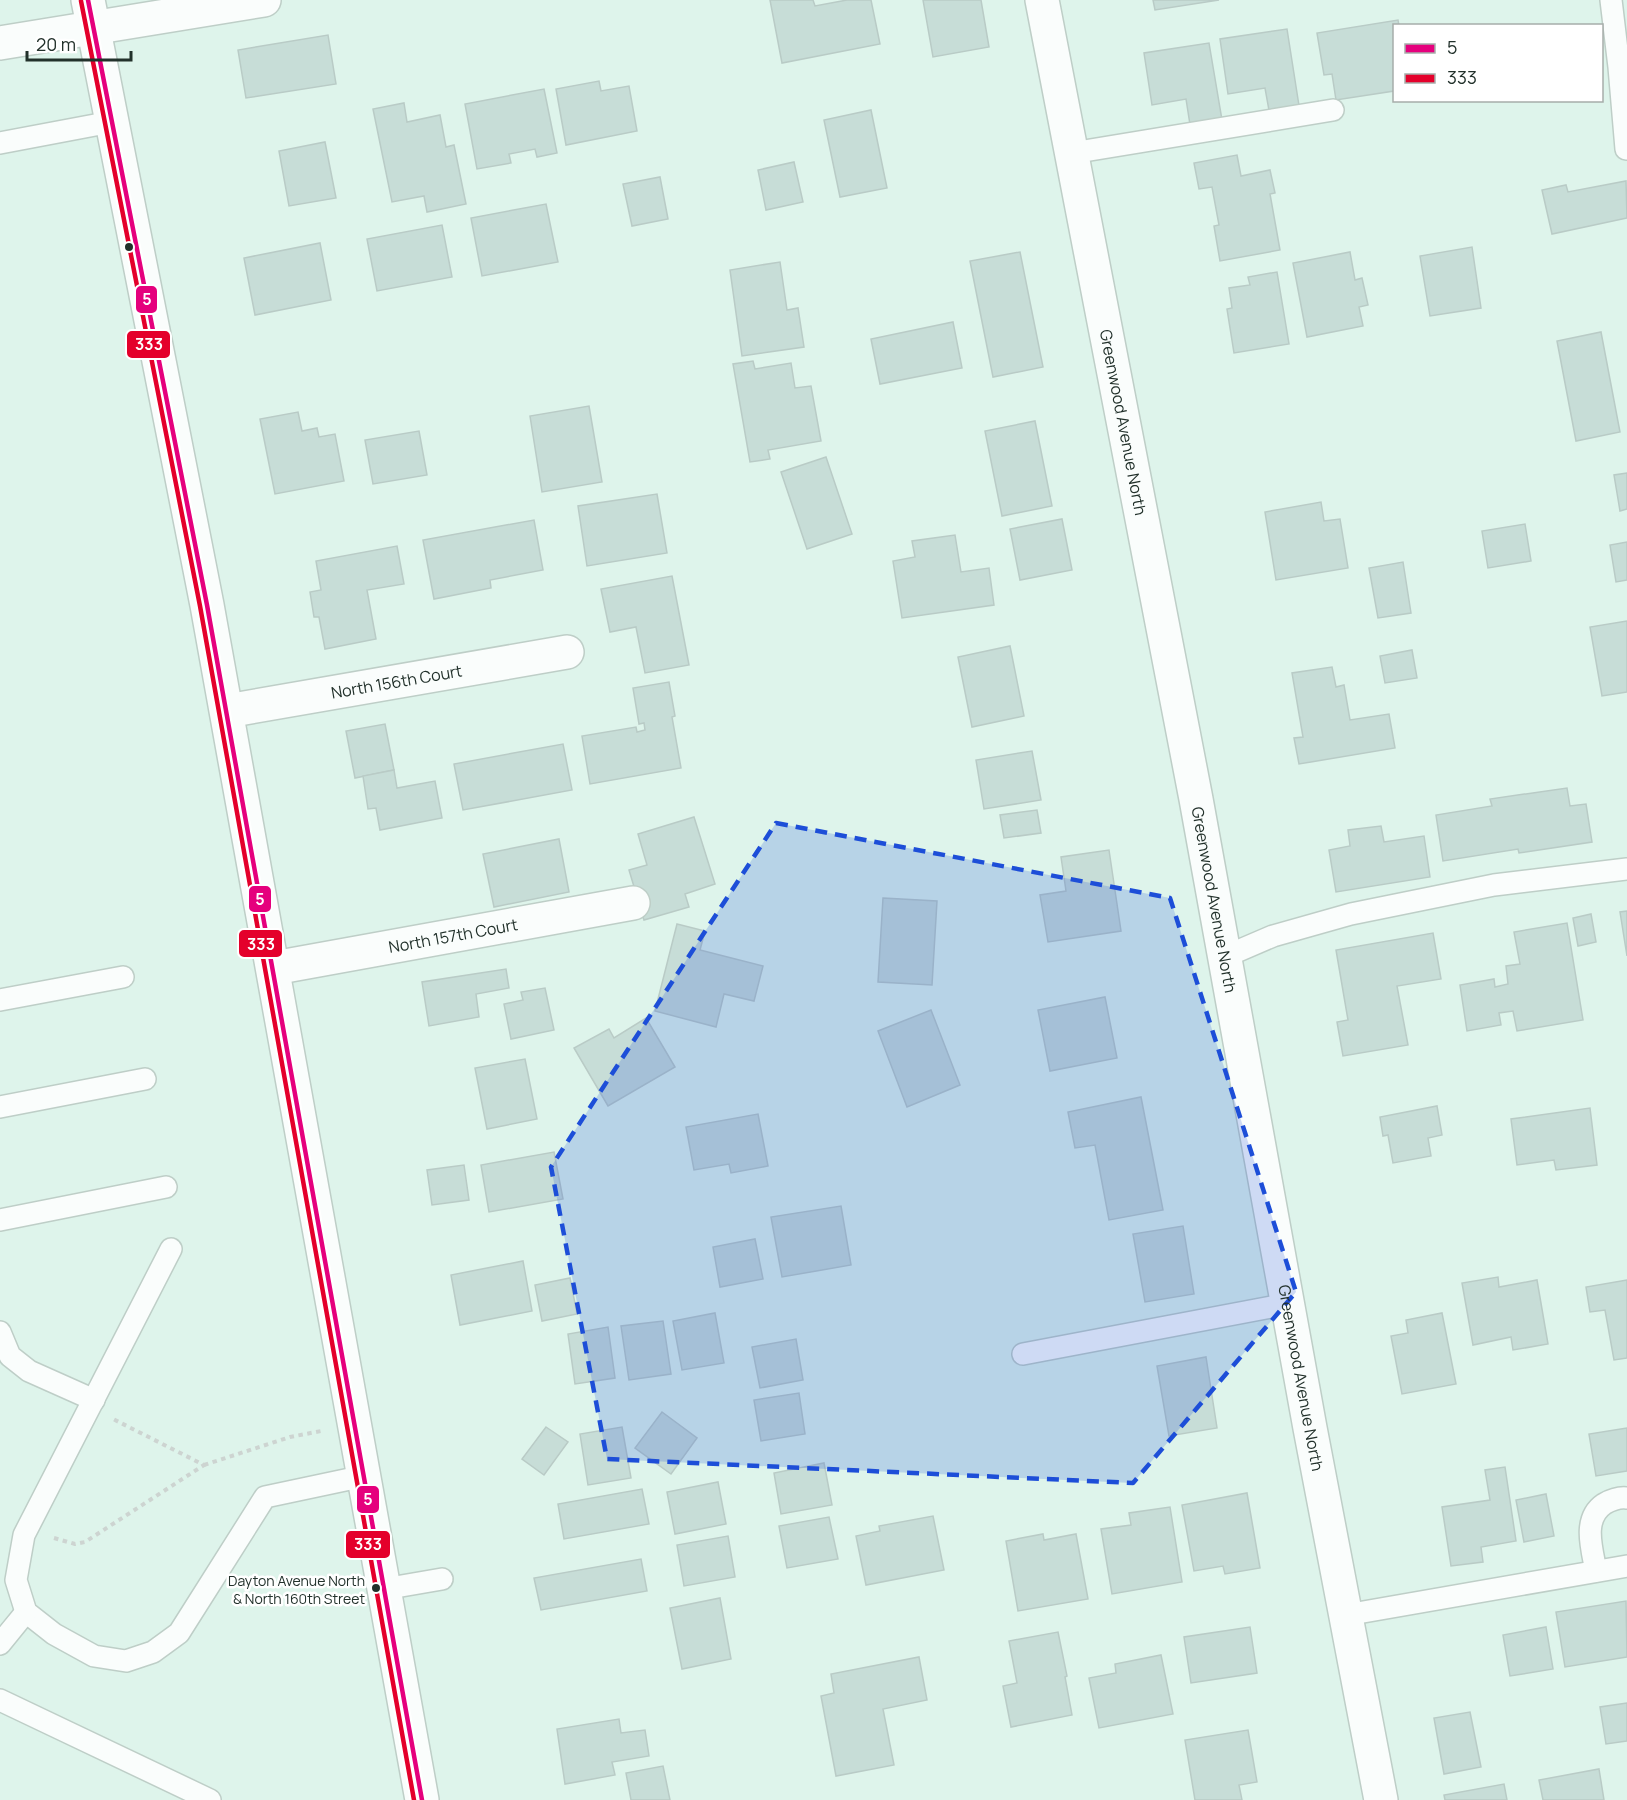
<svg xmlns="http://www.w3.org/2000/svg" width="1627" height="1800" viewBox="0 0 1627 1800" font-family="Manrope,sans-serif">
<rect width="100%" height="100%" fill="#def4eb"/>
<g fill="#c7ddd7" stroke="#b9cbc6" stroke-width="1.5">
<path d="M770,0h43l2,6 32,-6h24l9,44 -98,19z"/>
<path d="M923,0h58l8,47 -56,10z"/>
<path d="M1153,0h66l-64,10z"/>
<path d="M1398,20l1,6h-5v65l-58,9 -4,-26 -8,1 -7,-42z"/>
<path d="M1287,29l13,83 -30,4 -5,-28 -37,6 -8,-55z"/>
<path d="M328,35l8,49 -90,14 -8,-48z"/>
<path d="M1209,43l14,83 -32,5 -5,-32 -34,6 -8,-52z"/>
<path d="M599,81l2,10 28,-5 8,45 -71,14 -10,-56z"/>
<path d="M544,89l13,64 -20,4 -2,-8 -26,5 2,9 -34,6 -12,-65z"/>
<path d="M404,103l3,19 33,-7 6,32 8,-2 12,59 -39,8 -3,-16 -32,6 -19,-93z"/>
<path d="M871,110l16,78 -47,9 -16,-77z"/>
<path d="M325,142l11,56 -47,8 -10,-55z"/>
<path d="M1237,155l4,21 29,-6 5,23 -5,1 10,56 -60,11 -6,-35 5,-1 -7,-38 -13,2 -5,-26z"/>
<path d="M794,162l9,40 -37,8 -8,-40z"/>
<path d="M660,177l8,42 -36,7 -9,-42z"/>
<path d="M1626,181l1,37 -75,16 -10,-44 24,-5 2,7z"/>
<path d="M546,204l12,58 -76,14 -11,-58z"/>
<path d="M442,225l10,52 -75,14 -10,-52z"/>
<path d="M320,243l11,57 -76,15 -11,-57z"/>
<path d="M1472,247l9,61 -51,8 -10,-60z"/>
<path d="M1020,252l23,115 -50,10 -23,-116z"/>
<path d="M1350,252l5,28 7,-2 6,27 -9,2 4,19 -56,11 -14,-74z"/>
<path d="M780,262l7,48 11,-2 6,39 -62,9 -12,-86z"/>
<path d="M1277,272l12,72 -55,9 -7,-44 5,-1 -3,-20 21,-3 -2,-8z"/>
<path d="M953,322l9,46 -82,16 -9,-45z"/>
<path d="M1601,332l19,100 -44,9 -19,-100z"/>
<path d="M753,361l2,8 36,-6 4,25 16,-2 10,55 -53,9 2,9 -20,3 -17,-98z"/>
<path d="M589,406l13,76 -60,10 -12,-76z"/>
<path d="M298,412l4,19 15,-3 2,9 16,-3 9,47 -69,13 -15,-75z"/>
<path d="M1035,421l17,85 -50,10 -17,-85z"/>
<path d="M419,431l8,44 -54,9 -8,-44z"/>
<path d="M826,457l26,77 -45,15 -26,-77z"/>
<path d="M1627,473v36l-7,2 -6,-36z"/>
<path d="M657,494l10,59 -80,13 -9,-60z"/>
<path d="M1321,502l3,19 16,-2 8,49 -72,12 -11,-68z"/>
<path d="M1062,519l10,51 -52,10 -10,-51z"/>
<path d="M534,520l9,50 -53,10 1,8 -57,11 -11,-59z"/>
<path d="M1525,524l6,37 -43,7 -6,-37z"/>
<path d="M955,535l6,37 28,-4 5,37 -92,13 -9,-57 22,-4 -3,-16z"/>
<path d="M1627,542v38l-11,2 -6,-37z"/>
<path d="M397,546l7,38 -37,6 9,49 -51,10 -6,-32h-5l-4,-25 11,-2 -5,-29z"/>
<path d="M1403,562l8,51 -33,5 -9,-50z"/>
<path d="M672,576l17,89 -44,8 -9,-46 -26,5 -9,-43z"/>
<path d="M1627,621v71l-25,4 -12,-69z"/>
<path d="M1010,646l14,70 -52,11 -14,-70z"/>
<path d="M1412,650l5,28 -32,5 -5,-27z"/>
<path d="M1332,667l4,20 8,-2 6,35 39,-6 6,34 -96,16 -5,-26 9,-1 -11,-64z"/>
<path d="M669,682l6,34 -3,1 9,51 -91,16 -8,-48 54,-9 1,5 8,-2 -1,-7 -5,1 -6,-36z"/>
<path d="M385,724l9,46 -39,8 -9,-47z"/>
<path d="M563,744l9,46 -109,20 -9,-46z"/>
<path d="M1032,751l9,49 -57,9 -8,-49z"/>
<path d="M394,770l3,18 38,-7 7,37 -62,12 -4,-22 -8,1 -5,-33z"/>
<path d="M1567,788l3,18 16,-2 6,38 -73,11 -1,-4 -75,12 -7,-46 56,-9 -2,-7z"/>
<path d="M1037,810l4,23 -37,5 -4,-23z"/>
<path d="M694,817l21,67 -30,10 4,13 -45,13 -15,-50 18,-5 -9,-31z"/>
<path d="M1381,826l3,16 40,-6 6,41 -94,15 -7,-42 21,-4 -2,-16z"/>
<path d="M559,839l10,53 -75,15 -11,-53z"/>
<path d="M1109,850l12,81 -73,11 -8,-47 26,-4 -5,-34z"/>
<path d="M883,898l54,3 -5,84 -54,-3z"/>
<path d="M1627,911v45l-7,-44z"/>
<path d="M1591,914l5,28 -18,4 -5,-28z"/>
<path d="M1567,923l16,97 -66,11 -4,-20 -14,2 2,12 -34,6 -7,-46 34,-6 1,8 13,-3 -2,-18 14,-2 -6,-32z"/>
<path d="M677,924l28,7 -5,19 63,16 -9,35 -30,-7 -8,33 -61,-16z"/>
<path d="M1433,933l8,46 -44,7 11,59 -65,11 -6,-34 11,-2 -12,-70z"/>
<path d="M506,969l3,19 -33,6 3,23 -50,9 -7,-44z"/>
<path d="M545,988l9,42 -43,9 -7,-35 19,-4 -2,-8z"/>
<path d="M1105,997l12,61 -67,13 -12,-61z"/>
<path d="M931,1010l29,75 -53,22 -29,-76z"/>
<path d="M646,1018l29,49 -67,39 -34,-58 35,-19 5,9z"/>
<path d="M525,1059l12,60 -50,10 -12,-61z"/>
<path d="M1141,1097l22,113 -54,10 -14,-75 -20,3 -7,-36z"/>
<path d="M1437,1106l5,29 -14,3 3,18 -38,7 -5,-28 -5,1 -3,-19z"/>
<path d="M1590,1108l7,57 -41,5 -2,-10 -37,5 -6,-46z"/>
<path d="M758,1114l10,52 -37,7 -2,-9 -35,6 -8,-43z"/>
<path d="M554,1152l9,47 -74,13 -8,-47z"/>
<path d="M464,1165l5,35 -37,5 -5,-35z"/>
<path d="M841,1206l10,59 -69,12 -11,-60z"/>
<path d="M1183,1226l11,68 -49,8 -12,-68z"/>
<path d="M755,1239l8,40 -43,8 -7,-40z"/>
<path d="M523,1261l9,50 -72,14 -9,-50z"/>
<path d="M1498,1277l1,10 38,-7 11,64 -35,6 -2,-13 -38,8 -11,-62z"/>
<path d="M570,1278l7,36 -35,7 -7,-36z"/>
<path d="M1627,1280v78l-13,2 -9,-50 -15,2 -4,-25z"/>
<path d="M715,1313l9,50 -42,7 -9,-49z"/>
<path d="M1442,1313l14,71 -54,10 -11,-58 17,-3 -2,-13z"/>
<path d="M663,1321l8,53 -42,6 -8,-54z"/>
<path d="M608,1327l7,51 -40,6 -7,-50z"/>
<path d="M796,1339l7,41 -43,8 -8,-41z"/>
<path d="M1206,1357l11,71 -48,8 -12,-70z"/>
<path d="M799,1393l6,41 -44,7 -7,-41z"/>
<path d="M662,1412l35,26 -26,36 -36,-26z"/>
<path d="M546,1427l22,15 -24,33 -22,-16z"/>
<path d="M622,1427l9,51 -43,7 -8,-51z"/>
<path d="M1627,1428v43l-31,5 -7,-42z"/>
<path d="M824,1463l8,42 -51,9 -7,-41z"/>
<path d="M1505,1467l11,74 -35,6 2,15 -32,4 -9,-59 48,-7 -5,-30z"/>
<path d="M718,1482l8,42 -51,10 -8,-42z"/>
<path d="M642,1489l7,35 -85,15 -6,-35z"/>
<path d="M1247,1493l13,75 -35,6 -2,-8 -29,5 -12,-66z"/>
<path d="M1546,1494l8,42 -30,6 -8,-42z"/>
<path d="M1170,1507l12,75 -70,12 -11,-65 30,-4 -2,-12z"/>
<path d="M933,1516l11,54 -78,15 -10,-49 24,-5 -1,-5z"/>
<path d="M829,1517l9,42 -51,9 -8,-42z"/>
<path d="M1043,1534l1,6 32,-6 12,65 -70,12 -12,-70z"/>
<path d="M728,1536l7,41 -51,9 -7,-41z"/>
<path d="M641,1559l6,32 -106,19 -7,-32z"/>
<path d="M720,1598l11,61 -49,10 -12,-61z"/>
<path d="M1626,1601l1,56 -62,10 -9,-55z"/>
<path d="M1250,1627l7,46 -66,10 -7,-46z"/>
<path d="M1546,1627l7,42 -43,7 -7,-41z"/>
<path d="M1058,1632l9,44 -2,1 7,38 -61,12 -8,-41 14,-3 -8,-42z"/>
<path d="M1161,1655l12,59 -74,14 -10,-50 27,-5 -1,-9z"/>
<path d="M919,1657l8,43 -44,9 11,56 -58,11 -15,-80 13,-3 -3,-19z"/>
<path d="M1627,1703v38l-21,3 -6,-37z"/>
<path d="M1470,1712l11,55 -37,7 -10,-56z"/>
<path d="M619,1719l2,14 24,-3 4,26 -37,6 3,13 -50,9 -8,-55z"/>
<path d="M1248,1730l9,52 -18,3 3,15h-47l-10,-60z"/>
<path d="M663,1766l7,34h-39l-5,-27z"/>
<path d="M1599,1769l5,31h-61l-4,-20z"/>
<path d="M1504,1784l3,16h-62l-1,-5z"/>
</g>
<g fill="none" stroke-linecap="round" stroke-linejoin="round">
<g stroke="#becec7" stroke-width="24">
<g id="service">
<path d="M1611,0l8,67 7,82"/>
<path d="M0,143l111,-21"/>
<path d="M1072,153l261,-43"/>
<path d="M1224,957l49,-21 78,-22 143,-29 133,-16"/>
<path d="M0,1000l123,-23"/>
<path d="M0,1107l145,-28"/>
<path d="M0,1220l166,-33"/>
<path d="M171,1249l-147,286 -8,45 10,32 28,22 40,22 32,5 27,-9 26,-19 86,-136 99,-21"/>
<path d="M0,1332l10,24 19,15 65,29"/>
<path d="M1023,1354l264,-50"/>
<path d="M1596,1571c-4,-22 -14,-52 8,-67 7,-4 15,-7 23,-6"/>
<path d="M384,1589l58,-10"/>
<path d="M1346,1615l281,-49"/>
<path d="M0,1644l26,-32"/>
<path d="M0,1700l210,100"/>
</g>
</g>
<g stroke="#becec7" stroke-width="36">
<g id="minor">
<path d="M0,43l264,-43"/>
<path id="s1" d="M227,711l340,-59"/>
<path id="s2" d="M274,968l359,-65"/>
</g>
</g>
<g stroke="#becec7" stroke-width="36">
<g id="tertiary">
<path d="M88,0l119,605 215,1195"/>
<path id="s3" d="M1042,0l154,799 114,629 71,372"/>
</g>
</g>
<g stroke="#cdd4d1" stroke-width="4" stroke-dasharray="4.5 4.5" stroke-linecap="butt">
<path d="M204,1465l86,-28 31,-6"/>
<path d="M54,1538l21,6 10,-2 119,-77 -91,-46"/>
</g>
<use href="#service" stroke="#fafdfc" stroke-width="21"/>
<use href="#minor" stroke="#fafdfc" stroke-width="33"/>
<use href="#tertiary" stroke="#fafdfc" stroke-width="33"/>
<g stroke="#fff" stroke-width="9">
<path id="bus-1" d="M88,0l119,605 215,1195"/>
</g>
<g stroke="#fff" stroke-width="9">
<path id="bus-2" d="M81,1l119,605 214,1194"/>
</g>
<use href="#bus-1" stroke="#e5007d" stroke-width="4.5"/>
<use href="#bus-2" stroke="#e4002b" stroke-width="4.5"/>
</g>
<path fill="#1d4ed8" fill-opacity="0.2" stroke="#1d4ed8" stroke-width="4.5" stroke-dasharray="12 8" stroke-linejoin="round" d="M776,823l394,75 126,394 -163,191 -526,-24 -56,-292z"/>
<g fill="#22312b" stroke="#fff" stroke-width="2">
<circle cx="129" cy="247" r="5"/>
<circle cx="376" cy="1588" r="5"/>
</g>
<g text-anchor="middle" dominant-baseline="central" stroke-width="5" stroke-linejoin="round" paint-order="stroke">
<g font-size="14" fill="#22312b" stroke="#fff" text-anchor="end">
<text x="365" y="1580">Dayton Avenue North<tspan x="365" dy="18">&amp; North 160th Street</tspan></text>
</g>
<g font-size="16" fill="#22312b" stroke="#fff">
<text stroke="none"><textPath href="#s3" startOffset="430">Greenwood Avenue North</textPath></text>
<text stroke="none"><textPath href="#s1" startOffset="172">North 156th Court</textPath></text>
<text stroke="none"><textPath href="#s3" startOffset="916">Greenwood Avenue North</textPath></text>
<text stroke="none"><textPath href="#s2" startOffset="182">North 157th Court</textPath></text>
<text stroke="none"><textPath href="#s3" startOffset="1402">Greenwood Avenue North</textPath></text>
</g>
</g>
<g stroke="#fff" stroke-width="2">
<rect x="135" y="285" width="23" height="29" rx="6" fill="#e5007d"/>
<rect x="126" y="330" width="45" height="29" rx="6" fill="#e4002b"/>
<rect x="248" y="885" width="24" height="28" rx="6" fill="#e5007d"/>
<rect x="238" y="929" width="45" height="29" rx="6" fill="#e4002b"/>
<rect x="356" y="1485" width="24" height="29" rx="6" fill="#e5007d"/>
<rect x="345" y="1530" width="46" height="29" rx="6" fill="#e4002b"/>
</g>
<g font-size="16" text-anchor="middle" font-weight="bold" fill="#fff">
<text x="147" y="305">5</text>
<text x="149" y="350">333</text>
<text x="260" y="905">5</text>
<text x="261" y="950">333</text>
<text x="368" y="1505">5</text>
<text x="368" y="1550">333</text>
</g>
<rect x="1393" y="24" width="210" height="78" fill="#ffffff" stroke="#a7adaa" stroke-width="1.5"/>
<rect x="1405" y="44" width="30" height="9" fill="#e5007d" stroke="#a7adaa" stroke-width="1.5"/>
<text x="1447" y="54" font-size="18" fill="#22312b">5</text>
<rect x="1405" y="74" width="30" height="9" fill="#e4002b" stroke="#a7adaa" stroke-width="1.5"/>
<text x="1447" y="84" font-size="18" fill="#22312b">333</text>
<path d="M27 51v9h104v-9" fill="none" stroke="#22312b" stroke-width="3"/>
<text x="36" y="51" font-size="18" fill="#22312b" stroke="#ffffff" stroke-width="4.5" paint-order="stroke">20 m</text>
</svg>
